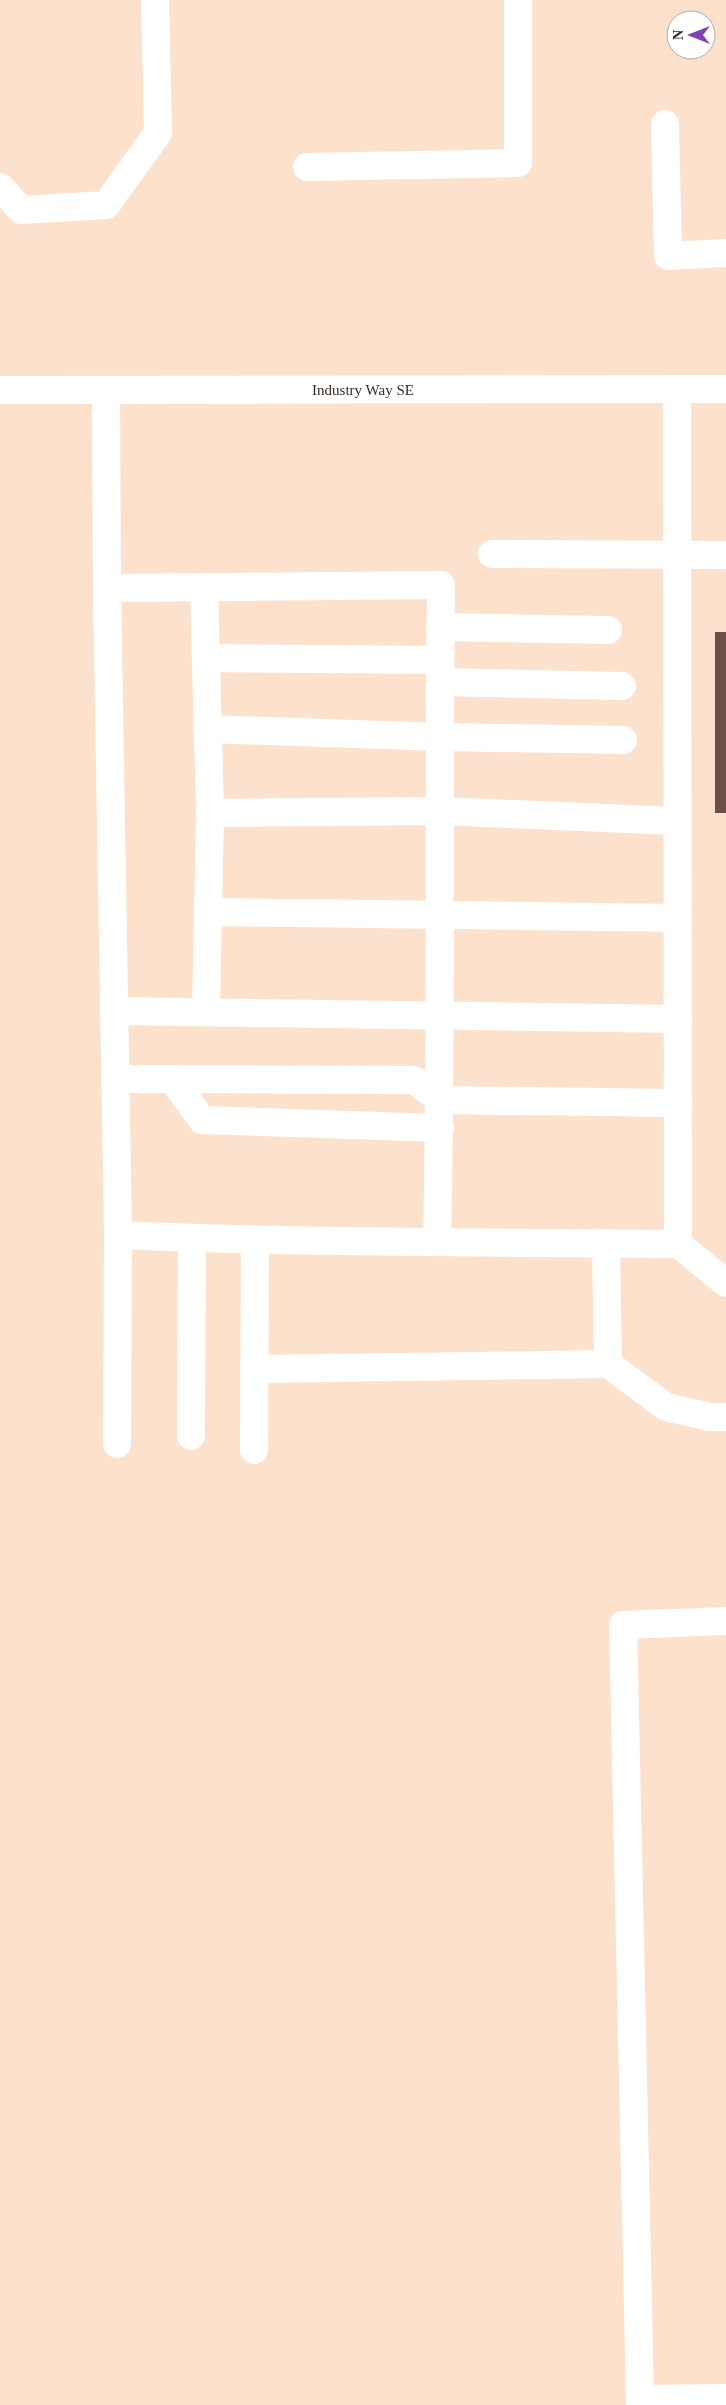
<svg xmlns="http://www.w3.org/2000/svg" width="726" height="2405" viewBox="0 0 726 2405" font-family="Georgia,serif">
<rect width="100%" height="100%" fill="#fbebde"/>
<path fill="#fce2cc" fill-rule="evenodd" d="M0,0h726v2405h-726zM676,20h30v30h-30z"/>
<rect fill="#6d5047" x="715" y="632" width="11" height="181"/>
<g fill="none" stroke-linecap="round" stroke-linejoin="round">
<g stroke="#fff" stroke-width="28">
<path d="M665,124l3,132 58,-3"/>
<path d="M307,167l211,-4v-163"/>
<path d="M0,187l21,23 85,-5 52,-72 -3,-133"/>
<path d="M0,390l726,-1"/>
<path d="M106,390l1,198 11,647c186,8 373,7 560,9l-1,-855"/>
<path d="M492,554l234,1"/>
<path d="M204,587l6,226 230,-2 237,10"/>
<path d="M107,588l334,-3c-3,218 1,437 -4,655"/>
<path d="M440,627l168,3"/>
<path d="M206,658l234,2"/>
<path d="M440,682l182,4"/>
<path d="M207,729l233,8 183,3"/>
<path d="M208,912l470,6"/>
<path d="M114,1011l564,8"/>
<path d="M206,1012l4,-199"/>
<path d="M115,1079l299,1 26,20 238,3"/>
<path d="M172,1079l30,41 238,8"/>
<path d="M678,1244l48,39"/>
<path d="M608,1364l58,43 44,10h16"/>
<path d="M254,1369l354,-5 -2,-121"/>
<path d="M191,1436l1,-198"/>
<path d="M117,1444l1,-209"/>
<path d="M254,1450l1,-210"/>
<path d="M640,2399l-17,-774 103,-4"/>
<path d="M640,2405v-6l86,-1"/>
</g>
</g>
<g text-anchor="middle" dominant-baseline="central" stroke-width="5" stroke-linejoin="round" paint-order="stroke">
<g font-size="15" fill="#362c23" stroke="#fff">
<text x="363" y="390">Industry Way SE</text>
</g>
</g>
<g transform="translate(691 35) rotate(270)"><circle r="24" fill="#ffffff" stroke="#afaba7"/>
<path d="M0-4L9 19L0 12L-9 19Z" fill="#8440b4"/>
<text y="-8" font-size="14" font-weight="bold" text-anchor="middle" fill="#362c23">N</text>
</g>
</svg>
